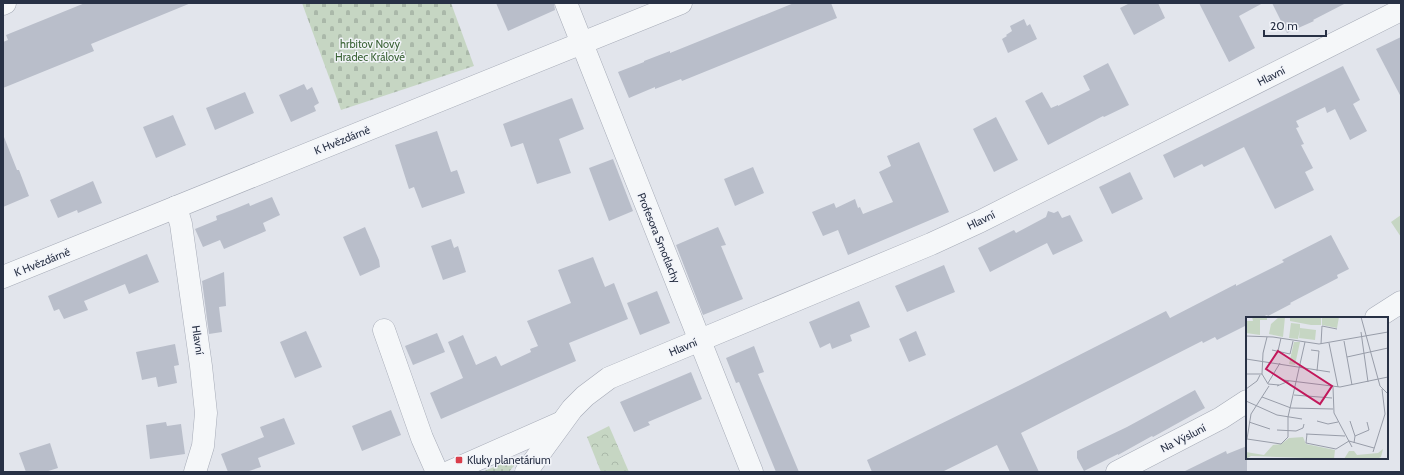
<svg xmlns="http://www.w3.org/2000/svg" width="1404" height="475" viewBox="0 0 1404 475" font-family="Cabin,sans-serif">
<defs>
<pattern id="grass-dots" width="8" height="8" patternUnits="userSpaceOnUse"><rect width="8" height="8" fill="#c6d6c3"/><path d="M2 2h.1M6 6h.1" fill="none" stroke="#aab8a9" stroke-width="1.8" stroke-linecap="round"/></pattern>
<pattern id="cemetery-stones" width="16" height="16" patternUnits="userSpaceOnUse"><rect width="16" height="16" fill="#c6d6c3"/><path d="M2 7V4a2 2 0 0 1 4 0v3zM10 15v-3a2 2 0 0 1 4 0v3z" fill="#aab8a9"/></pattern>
<pattern id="park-crowns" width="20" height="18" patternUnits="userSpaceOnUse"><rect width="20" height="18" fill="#c6d6c3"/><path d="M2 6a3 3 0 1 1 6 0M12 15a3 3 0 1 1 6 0" fill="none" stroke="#aab8a9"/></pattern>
</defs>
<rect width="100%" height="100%" fill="#e2e5ec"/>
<path fill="url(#grass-dots)" d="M518,457l2,1 -11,14h-27z"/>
<path fill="url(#cemetery-stones)" d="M302,3h149l23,63 -133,44z"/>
<path fill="url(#park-crowns)" d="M609,426l20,46h-28l-14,-35z"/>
<path fill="#c6d6c3" d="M1401,215v22l-10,-15z"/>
<g fill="#b9beca">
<path d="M85,3h106l-100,41 3,7 -91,37v-46l5,-2 -2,-5z"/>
<path d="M496,3h58l1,7 -47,21z"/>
<path d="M794,3h37l6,15 -155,63 -1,-2 -26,10v-2l-26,11 -11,-26 26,-10v-1l26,-10v2z"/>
<path d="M1130,3h28l7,15 -31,17 -14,-27z"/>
<path d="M1199,3h64l-24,13 16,32 -26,14z"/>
<path d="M1272,3h74l-33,17 1,1 -27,12z"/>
<path d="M1024,19l3,7 3,-2 7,15 -29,14 -6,-14 5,-3 -1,-1 6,-4 -2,-5z"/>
<path d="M1401,37v60l-25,-48z"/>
<path d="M1108,63l21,42 -25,12 -1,-1 -55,29 -23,-44 17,-9 9,16 7,-3v1l32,-16 -7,-14z"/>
<path d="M1343,66l17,34 -7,4 14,27 -17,9 -15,-31 -8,4 -2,-6 -29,14 3,6 -3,1 8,16 -3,1 12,23 -8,4 9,18 -39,19 -31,-62 -40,20 -2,-3 -28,14 -11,-23z"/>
<path d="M304,84l3,6 5,-3 7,16 -5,3 2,5 -25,11 -12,-27z"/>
<path d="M245,92l9,21 -39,17 -9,-22z"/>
<path d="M572,98l12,31 -25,10 12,34 -34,11 -14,-41 -12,4 -8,-23z"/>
<path d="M173,115l13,30 -30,13 -13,-31z"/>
<path d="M996,117l22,43 -24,12 -21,-43z"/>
<path d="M437,131l14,41 6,-2 8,23 -43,15 -8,-21 -5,2 -14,-44z"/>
<path d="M3,137h1l13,33h2l10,26 -26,11z"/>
<path d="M919,142l30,70 -101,43 -10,-25 -15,6 -11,-24 22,-9 2,5 19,-9 3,9 2,-1 3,7 30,-12 -14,-30 12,-6 -4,-10z"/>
<path d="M613,159l20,52 -24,10 -20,-53z"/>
<path d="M753,167l11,26 -29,13 -11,-27z"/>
<path d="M1130,172l13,27 -31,15 -13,-27z"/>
<path d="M93,181l9,22 -24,10 -1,-3 -19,8 -8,-18z"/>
<path d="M272,197l8,18 -17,8 3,8 -42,18 -4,-9 -17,7 -8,-18 22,-9 -1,-4 16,-6 17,-7 1,3z"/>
<path d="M1048,211l6,2 4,-2 4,7 8,-3 13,26 -30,14 -6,-12 -57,29 -12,-24 36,-18 2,3 30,-16z"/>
<path d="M365,227l14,33 1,7 -20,9 -17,-39z"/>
<path d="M718,227l8,18 -5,1 22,53 -40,16 -27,-70z"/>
<path d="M1331,235l18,34 -12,6 1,3 -48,25 1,1 -23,12 -1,-1 -7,3h-13v7l-30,15 -2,-3 -12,6 -1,-2 -181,92 18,39h-29l-13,-27 -55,27h-70l-5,-12 161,-79 138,-70 4,7 66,-34v2l48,-24 -2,-2z"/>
<path d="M451,239l3,9 4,-2 8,26 -23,8 -12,-34z"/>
<path d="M147,254l12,28 -30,12 -4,-10 -41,17 4,9 -24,9 -5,-10 -5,2 -6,-15z"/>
<path d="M593,257l12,30 9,-4 14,36 -59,24 7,18 -135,58 -11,-26 33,-15 -15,-36 15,-7 13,30 20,-9 5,10 30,-14 -1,-3 8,-3 -11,-25 44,-18 -13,-33z"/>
<path d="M944,265l11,27 -48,20 -12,-26z"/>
<path d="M224,272l2,34 -7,1 3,25 -13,2 -7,-53z"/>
<path d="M657,291l13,32 -30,12 -13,-32z"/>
<path d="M859,301l11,26 -20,8 2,6 -20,8 -2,-6 -10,5 -11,-26z"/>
<path d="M306,331l16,36 -27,11 -15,-36z"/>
<path d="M916,331l10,24 -17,7 -10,-23z"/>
<path d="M437,333l8,19 -32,13 -8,-19z"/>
<path d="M175,344l4,21 -5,1 3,17 -19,4 -2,-10 -14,3 -6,-28z"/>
<path d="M754,346l10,26 -6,2 41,98h-23l-37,-90 -3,1 -10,-25z"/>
<path d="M691,372l11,27 -54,23 2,3 -16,7 -14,-30z"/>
<path d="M1195,390l10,18 -52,29 -1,-1 -34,19v-1l-34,17 -7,-13v-7l50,-24z"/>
<path d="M391,410l10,25 -39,16 -10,-25z"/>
<path d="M284,418l11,26 -37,14 3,9 -15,5h-18l-7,-18 43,-17 -4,-10z"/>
<path d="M166,422l1,4 14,-2 4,30 -35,5 -4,-34z"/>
<path d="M50,443l8,25 -13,4h-19l-7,-19z"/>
<path d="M1247,446v26h-64l43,-21 1,3z"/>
</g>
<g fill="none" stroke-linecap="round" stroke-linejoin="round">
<g stroke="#a6abb7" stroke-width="23">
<g id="minor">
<path d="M566,3l186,469"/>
<path d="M3,4l2,-1"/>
<path d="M176,207l5,17 20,142 5,47 -3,33 -8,26"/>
<path d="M3,277l678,-274"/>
<path d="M1376,318l25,-16"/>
<path d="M384,330l38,108 15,34"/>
<path d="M449,472l111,-49"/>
<path d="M526,472l46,-63 13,-13 24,-18 322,-134 50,-23 420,-211"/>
<path d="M1117,472l104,-54 26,-17"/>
</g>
</g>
<use href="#minor" stroke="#f5f7f9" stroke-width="22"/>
</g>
<rect fill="#da3e4b" stroke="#f2f4f9" stroke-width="1.5" x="455" y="456" width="8" height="8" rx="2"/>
<g text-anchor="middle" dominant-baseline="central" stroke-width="3" stroke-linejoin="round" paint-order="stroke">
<g font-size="11" fill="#3a6235" stroke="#f2f4f9">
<text x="370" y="44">hrbitov Nový<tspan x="370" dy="13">Hradec Králové</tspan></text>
</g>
<g font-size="11" fill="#283145" stroke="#f2f4f9">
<text transform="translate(1271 76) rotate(-27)">Hlavní</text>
<text transform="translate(342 140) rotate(-22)">K Hvězdárně</text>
<text transform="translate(981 220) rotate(-26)">Hlavní</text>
<text transform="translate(659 238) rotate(68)">Profesora Smotlachy</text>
<text transform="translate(42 262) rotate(-22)">K Hvězdárně</text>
<text transform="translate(198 340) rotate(82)">Hlavní</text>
<text transform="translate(683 347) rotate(-23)">Hlavní</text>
<text transform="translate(1183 438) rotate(-27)">Na Výsluní</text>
</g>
<g font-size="11" fill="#283145" stroke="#f2f4f9" text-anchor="start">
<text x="467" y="460">Kluky planetárium</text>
</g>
</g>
<g transform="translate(1246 317)">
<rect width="142" height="142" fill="#e2e5ec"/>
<path d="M6,0h15v3h-7v15l-14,-2v-12h7zM33,0h6l-2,20 -14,-3 2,-10zM44,0h31v8h-10l-21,-4zM76,0h17l-2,11 -15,-3z" fill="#c6d6c3"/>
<path d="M57,120l3,7 29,6 -1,9 -83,-3 -5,3v-7l18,3 9,-10 8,-1 8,-6zM137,132l-2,8 -4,2h-33l5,-8h5l3,4 21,-2z" fill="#c6d6c3"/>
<path d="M48,25h6l-5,23 -6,-1z" fill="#c6d6c3"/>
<path d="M45,6l9,1v4l16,2 -1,10 -16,-2 1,-9 -2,10 -9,-1z" fill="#c6d6c3"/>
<path fill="none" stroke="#989da9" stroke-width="1" d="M115,0l19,69 8,8M115,15l7,50M0,19l27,1 46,7 69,-12M21,20l-4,16 -1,21 6,10 11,1M98,24l8,44M83,26l9,44M75,27l1,-18 15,3M26,33l18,4 3,-13M65,33l8,1 -2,20M32,34l3,-13M101,40l41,-9M0,42l84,13M0,57h16M37,63l57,7 48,-10M22,66l12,-20M23,69l-18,28 -4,25 34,5 7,-7v-20l17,-75M31,69l12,-5M87,70l1,26 18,34M0,72l11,-8 3,-6M48,78l38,3M16,80l29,11 42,1M0,84l31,14 25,4M71,104l11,3 10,-2M104,104l5,15 -1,7M3,105l21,7M31,113l19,1 7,-3 1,-4M60,117l39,2M61,117l-1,9 30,6 13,-8 25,7M109,119l14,-6 -2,-8M127,135l12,-38 -3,-25"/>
<path fill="#c2185b" fill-opacity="0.15" stroke="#c2185b" stroke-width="2" d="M32,34l54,35 -12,18 -54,-35z"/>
<rect width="142" height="142" fill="none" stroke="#283145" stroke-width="2"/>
</g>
<rect width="1404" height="475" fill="none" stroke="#283145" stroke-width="8"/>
<path d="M1264 30v6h62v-6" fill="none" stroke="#283145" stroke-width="2"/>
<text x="1270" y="30" font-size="12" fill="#283145" stroke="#f2f4f9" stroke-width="3" paint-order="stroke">20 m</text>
</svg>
